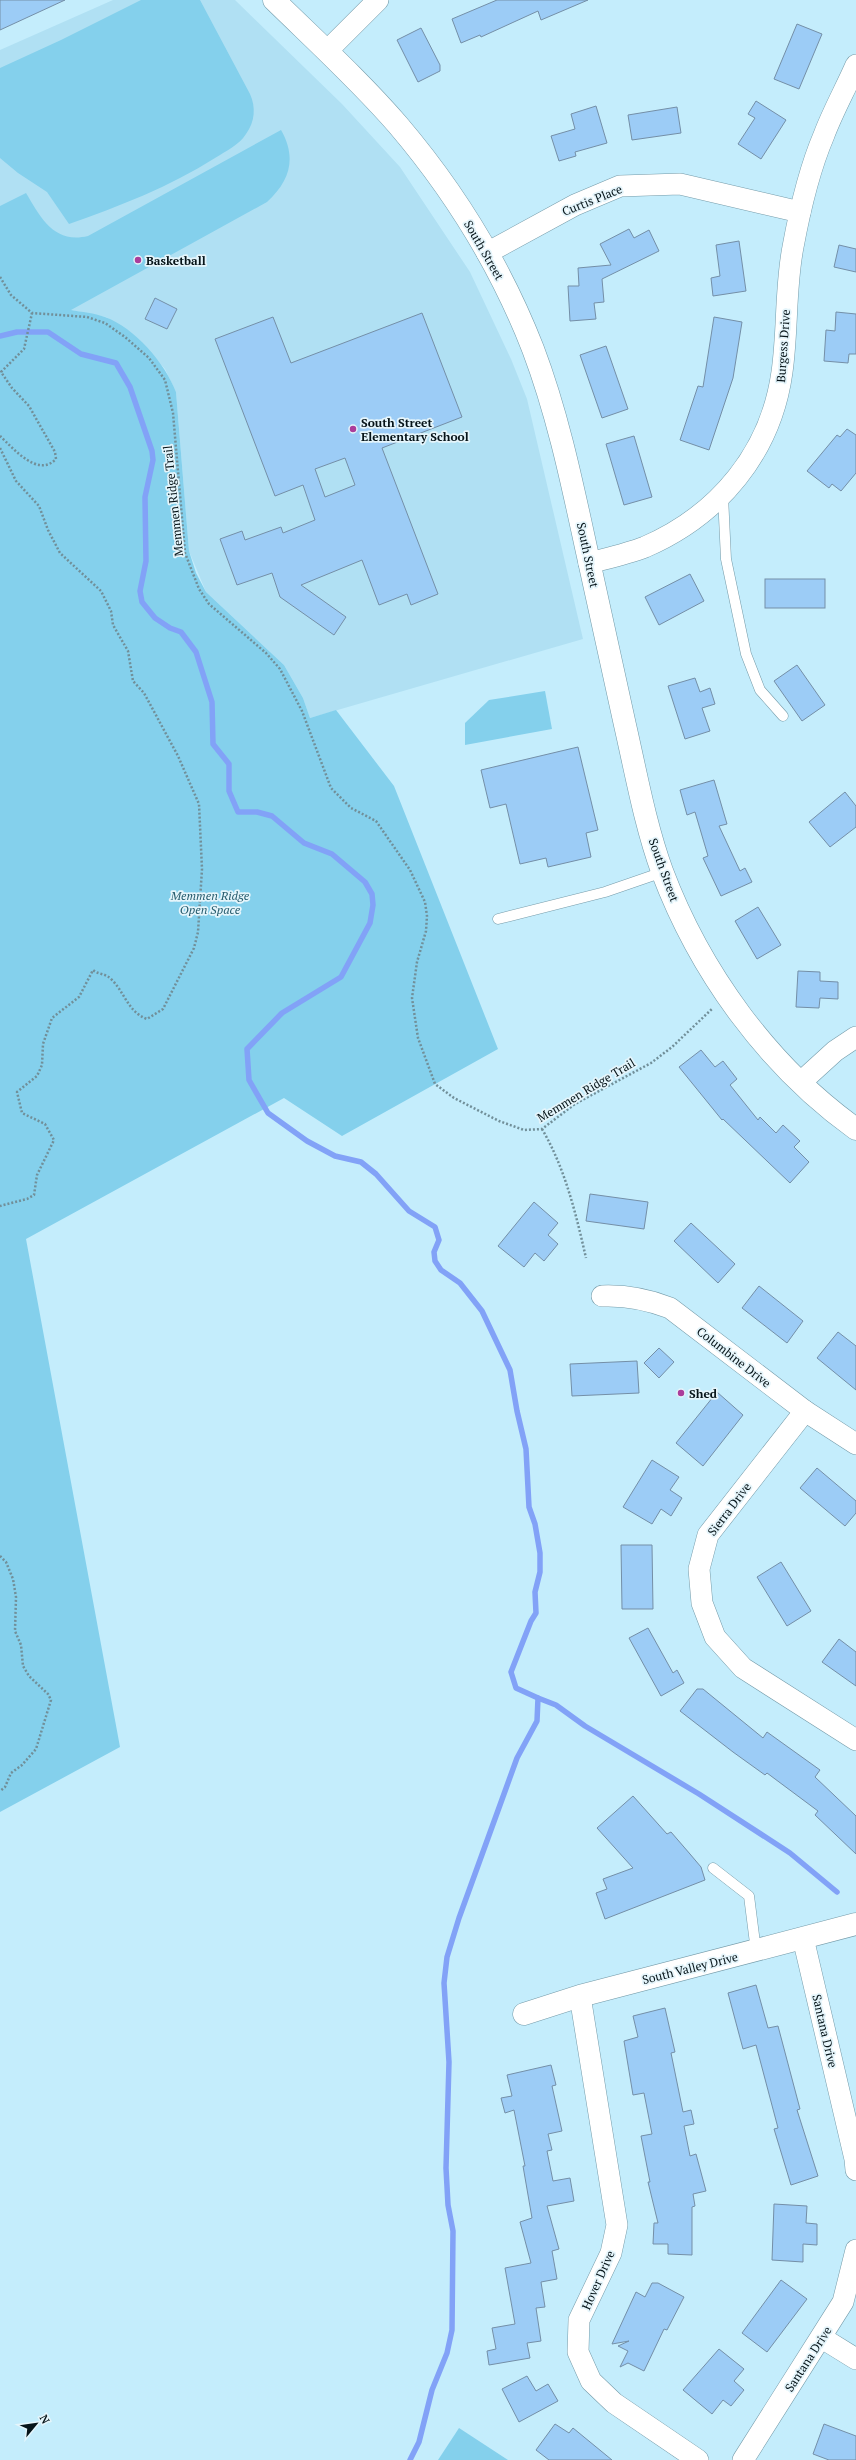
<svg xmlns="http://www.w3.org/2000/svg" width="856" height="2460" viewBox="0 0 856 2460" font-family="'PT Serif',serif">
<rect width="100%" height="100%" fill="#c4edfc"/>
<path fill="#b0e0f3" d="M113,0h122l107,104 58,63 70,105 41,87 16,40 56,240 -273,79 -7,-20 -19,-33 -78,-73 -17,-41 -13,-159 -11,-23 -23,-26 -20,-16 -16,-10 -35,-7 -71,-50v-210z"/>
<g fill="#84d0ec">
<path d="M141,0h59l50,94c6,13 5,28 -4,40 -7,11 -20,17 -31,24 -46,29 -95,48 -146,66l-22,-32 -29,-19 -18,-15v-90l61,-28z"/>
<path d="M281,130c16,28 9,51 -14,72l-196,108c11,2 23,3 34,7 30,11 60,46 71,75l13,159 7,22 10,19 78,73 19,33 7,20 26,-8 58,76 104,263 -156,87 -58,-38 -258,141 94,508 -120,65v-1606l26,-13c15,25 28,51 62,43z"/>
<path d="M545,691l7,38 -87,16v-22l24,-23z"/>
<path d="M459,2428l49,32h-70z"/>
</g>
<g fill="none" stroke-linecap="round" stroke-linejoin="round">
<g stroke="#82a2f7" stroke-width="5.5">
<path d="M0,336l17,-4h31l33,22 35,9 14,24 22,64 1,9 -8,37 1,64 -6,30 2,11 13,16 15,10 11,4 15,20 16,50 1,42 16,20v27l9,21h19l15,4 32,27 28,11 33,28 7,12 1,11 -3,18 -29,54 -59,36 -35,36 2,31 19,33 39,28 28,15 26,6 15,12 33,37 26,16 4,13 -5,12 1,9 6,9 19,13 22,28 28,59 7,41 9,38 3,58 6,17 5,29v19l-5,20 1,21 -5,8 -20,51 5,16 22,10 -1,23 -20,37 -58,160 -12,39 -3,26 5,79 -3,106 2,37 5,26 -1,99 -5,23 -15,37 -13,52 -9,18"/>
<path d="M538,1698l18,7 29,21 114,68 91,59 47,39"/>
</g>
</g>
<g fill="#9cccf6" stroke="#748fa7" fill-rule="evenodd">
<path d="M0,0h65l-65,30z"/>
<path d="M497,0h91l-47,20 -3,-9 -57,26 -1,-2 -19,8 -9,-24z"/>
<path d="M797,24l25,10 -23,55 -25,-10z"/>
<path d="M421,28l19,37v6l-22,11 -21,-42z"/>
<path d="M756,101l30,19 -25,39 -23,-15 17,-26 -7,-4z"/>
<path d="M596,106l11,37 -32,9 1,4 -17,5 -8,-25 24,-7 -4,-15z"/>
<path d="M677,107l4,26 -49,7 -4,-25z"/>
<path d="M629,229l5,9 15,-8 10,21 -57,28 2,23 -10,1 2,16 -26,2 -2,-35h11l-1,-18 33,-3 -11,-21z"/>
<path d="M739,241l7,50 -33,5 -2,-18 9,-2 -4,-31z"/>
<path d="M839,245l17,4v23l-22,-5z"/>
<path d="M155,298l22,11 -10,20 -22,-10z"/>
<path d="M836,312l20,2v40h-7l-1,9 -24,-2 2,-31 9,1z"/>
<path d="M422,313l40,104 -80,31 56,146 -27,11 -4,-11 -28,11 -17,-45 -61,25 45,32 -12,18 -54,-38 -8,-24 -35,12 -17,-46 22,-8 3,9 36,-13 2,6 32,-13 -12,-35 -28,11 -60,-157 58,-22 18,46zM345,458l10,27 -30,12 -10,-28z"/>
<path d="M714,317l28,5 -9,56 -24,72 -29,-10 18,-54 5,1z"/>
<path d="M606,346l22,63 -26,9 -22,-63z"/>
<path d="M847,429l9,6v38l-15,18 -9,-7 -3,4 -22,-17 30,-36 3,2z"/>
<path d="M634,436l18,61 -28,8 -18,-61z"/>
<path d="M690,574l14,27 -45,24 -14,-28z"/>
<rect x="765" y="579" width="60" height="29"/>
<path d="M797,665l28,40 -23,16 -28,-40z"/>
<path d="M695,678l5,14 10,-4 5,16 -13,4 8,23 -25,8 -17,-53z"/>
<path d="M578,747l20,83 -12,3 5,24 -43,10 -2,-9 -26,6 -14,-60 -16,4 -9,-38z"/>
<path d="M714,780l13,44 -8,2 21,45 5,-3 7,14 -31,14 -18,-38 5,-2 -13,-44 -8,3 -7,-25z"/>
<path d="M845,792l11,14v21l-26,20 -21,-25z"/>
<path d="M758,907l23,38 -24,14 -22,-38z"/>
<path d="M798,971l22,1v9l18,1v17l-18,-1 -1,10 -23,-1z"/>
<path d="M701,1050l14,17 8,-6 14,18 -7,6 28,35 2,-3 16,16 7,-8 17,16 -6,6 15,15 -19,21 -67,-64 -1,1 -43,-53z"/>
<path d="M590,1194l58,8 -4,27 -58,-8z"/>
<path d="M534,1202l24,21 -10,12 10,9 -14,17 -9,-8 -11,14 -26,-21z"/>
<path d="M691,1223l44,41 -17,19 -44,-42z"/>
<path d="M759,1286l44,35 -16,22 -45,-35z"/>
<path d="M838,1332l18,14v44l-39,-32z"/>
<path d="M659,1348l15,14 -15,16 -15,-15z"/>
<path d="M637,1361l2,32 -67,3 -2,-32z"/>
<path d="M717,1392l26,23 -40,51 -27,-23z"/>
<path d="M652,1460l27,17 -9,13 12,8 -11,18 -10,-7 -9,15 -29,-17z"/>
<path d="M817,1468l39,33v12l-11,13 -45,-38z"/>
<path d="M621,1545h31l1,64h-31z"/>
<path d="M781,1562l30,49 -24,15 -30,-49z"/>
<path d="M648,1628l25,45 4,-3 7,13 -23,13 -32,-58z"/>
<path d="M839,1639l17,13v34l-34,-24z"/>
<path d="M697,1689h6l60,49 4,-6 53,38 -5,7 41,39v38l-41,-39 3,-4 -51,-38 -2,2 -32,-23 -53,-41z"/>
<path d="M633,1796l34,38 4,-2 19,22 11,13 4,13 -100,39 -9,-26 11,-4 -4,-10 30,-11 -36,-40z"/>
<path d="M756,1985l12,43 10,-2 22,83 -3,1 21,66 -27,9 -17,-56 4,-1 -22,-83 -13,4 -15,-56z"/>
<path d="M665,2008l10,44 -4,1 12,59 8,-2 3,14 -10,2 6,30 6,-2 10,37 -13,3 2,12 -3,1v48l-24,-1v-10h-15l1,-21h4l-10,-41h2l-9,-46 11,-2 -8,-41 -11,2 -9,-54 14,-4 -5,-21z"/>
<path d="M551,2065l5,20 -4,1 10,45 -14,3 4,16 -5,1 6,30 17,-3 4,23 -27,5 12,43 -7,2 5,28 -16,3 4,25 -9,1 5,33 -14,2 3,15 -41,7 -2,-14 9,-2 -4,-21 23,-4 -10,-56 26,-5 -11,-41 12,-4 -9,-52h2l-11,-56 -9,3 -4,-15 11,-2 -5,-21z"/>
<path d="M774,2204l33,2 -1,17 11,1v21l-14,-1v18l-31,-2z"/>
<path d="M781,2280l26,19 -40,53 -25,-19z"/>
<path d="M652,2283h6l26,14 -17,33 -3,-1 -20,42 -16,-8 -8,4 8,-16 -10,-5 11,-5 -17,3 24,-52 9,5z"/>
<path d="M719,2349l25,20 -10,12 10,9 -13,16 -8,-6 -11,14 -29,-24z"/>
<path d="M527,2376l9,15 12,-7 10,17 -39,21 -17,-33z"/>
<path d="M555,2424l14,9 4,-5 39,32h-63l-13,-10z"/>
<path d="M824,2424l32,12v24h-27l-16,-6z"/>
</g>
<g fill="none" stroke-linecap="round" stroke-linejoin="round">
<g stroke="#759ba9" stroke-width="11">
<g id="lane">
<path d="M723,496l3,63 20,95 14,36 23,26"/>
<path d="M498,919l107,-27 58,-20"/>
<path d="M713,1868l36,28 7,55"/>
</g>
</g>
<g stroke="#759ba9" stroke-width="22">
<g id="street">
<path d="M327,51l51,-51"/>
<path d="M487,253l88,-48 45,-19 60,-2 120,28"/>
<path d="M589,563c19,-5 38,-9 56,-16 74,-32 126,-95 137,-175 6,-42 3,-84 11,-125 7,-38 16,-77 31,-112 9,-24 22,-47 32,-70"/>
<path d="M801,1082l34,-31 21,-14"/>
<path d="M602,1296c25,-1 45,3 68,12l135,103 51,33"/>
<path d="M805,1411l-97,124 -9,34 3,34 13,34 28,31 113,72"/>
<path d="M803,1938l52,221 1,11"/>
<path d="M580,1996l37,229 -6,28 -32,67 -1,32 13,29 23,22 84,57"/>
<path d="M822,2338l34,21"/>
<path d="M743,2460l100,-158 13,-52"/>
</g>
</g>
<g stroke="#759ba9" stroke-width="23">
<g id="secondary">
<path d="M274,0c42,41 86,81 124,125 57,67 103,142 135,224 25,66 39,134 54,203 12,57 25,115 38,173 11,48 20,99 37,146 38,101 106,195 194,258"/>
<path d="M524,2014l56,-18 276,-72"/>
</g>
</g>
<g stroke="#718f99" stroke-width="2.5" stroke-dasharray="2 2" stroke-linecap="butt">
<path d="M0,277l11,18 21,18 55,4 18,6 20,14 24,21 16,22 8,33 12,140 14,36 10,15 57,49 14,16 22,42 29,77 20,20 25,13 34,49 15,32 2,14 -1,15 -9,31 -5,36 6,40 17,46 19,14 45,23 25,9 18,-1 33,-25 76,-41 21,-16 41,-39"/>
<path d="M0,436c14,13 38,42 56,23l-1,-7 -26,-46 -17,-18 -11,-16 23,-23 8,-36"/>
<path d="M0,448l16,33 23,25 9,24 12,23 41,38 10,20 2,14 15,26 5,30 11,12 34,63 21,48 3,65 -4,63 -4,16 -31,61 -16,10c-19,-7 -22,-26 -35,-39 -6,-7 -13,-5 -19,-10l-14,27 -27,21 -9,26 -1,21 -5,11 -20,16 5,21 23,11 9,16 -17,35 -3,20 -7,4 -27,7"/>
<path d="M542,1129c23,39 34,85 44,129"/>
<path d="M0,1556l6,6 7,17 3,18 -1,34 6,14 2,21 6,10 19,18 3,6 -15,49 -14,16 -11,8 -6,14 -5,4"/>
</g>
<use href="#lane" stroke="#fff" stroke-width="10"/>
<use href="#street" stroke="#fff" stroke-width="21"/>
<use href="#secondary" stroke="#fff" stroke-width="22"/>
</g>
<g fill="#ab3d9b" stroke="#e5f5fb" stroke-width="1.5">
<circle cx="138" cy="260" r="4"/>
<circle cx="353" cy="429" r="4"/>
<circle cx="681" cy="1393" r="4"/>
</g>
<g text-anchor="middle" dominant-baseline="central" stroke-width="3.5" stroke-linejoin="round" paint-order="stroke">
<g font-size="12" fill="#061419" stroke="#e5f5fb">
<text transform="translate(592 200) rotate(-22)">Curtis Place</text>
<text transform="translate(484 250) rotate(60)">South Street</text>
<text transform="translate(783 346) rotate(-86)">Burgess Drive</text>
<text transform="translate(173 501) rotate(-96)">Memmen Ridge Trail</text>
<text transform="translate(588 555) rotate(78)">South Street</text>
<text transform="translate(664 870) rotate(70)">South Street</text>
<text transform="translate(586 1090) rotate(-31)">Memmen Ridge Trail</text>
<text transform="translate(734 1357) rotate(38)">Columbine Drive</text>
<text transform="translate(729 1509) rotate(-53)">Sierra Drive</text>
<text transform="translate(690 1968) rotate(-14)">South Valley Drive</text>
<text transform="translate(825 2031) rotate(77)">Santana Drive</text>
<text transform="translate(598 2280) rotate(-66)">Hover Drive</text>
<text transform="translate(808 2359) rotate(-57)">Santana Drive</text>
</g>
<g font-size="12" font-weight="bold" fill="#061419" stroke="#e5f5fb" text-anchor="start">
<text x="146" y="260">Basketball</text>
<text x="361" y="422">South Street<tspan x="361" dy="14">Elementary School</tspan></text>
<text x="689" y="1393">Shed</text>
</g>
<g font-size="12" font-style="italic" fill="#265c6e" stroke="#e5f5fb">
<text x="210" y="895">Memmen Ridge<tspan x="210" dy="14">Open Space</tspan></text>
</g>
</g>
<g transform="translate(36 2424) rotate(61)" stroke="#e5f5fb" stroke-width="3" paint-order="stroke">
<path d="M0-3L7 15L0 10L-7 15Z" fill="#061419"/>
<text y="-6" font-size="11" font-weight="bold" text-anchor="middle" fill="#061419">N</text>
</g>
</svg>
